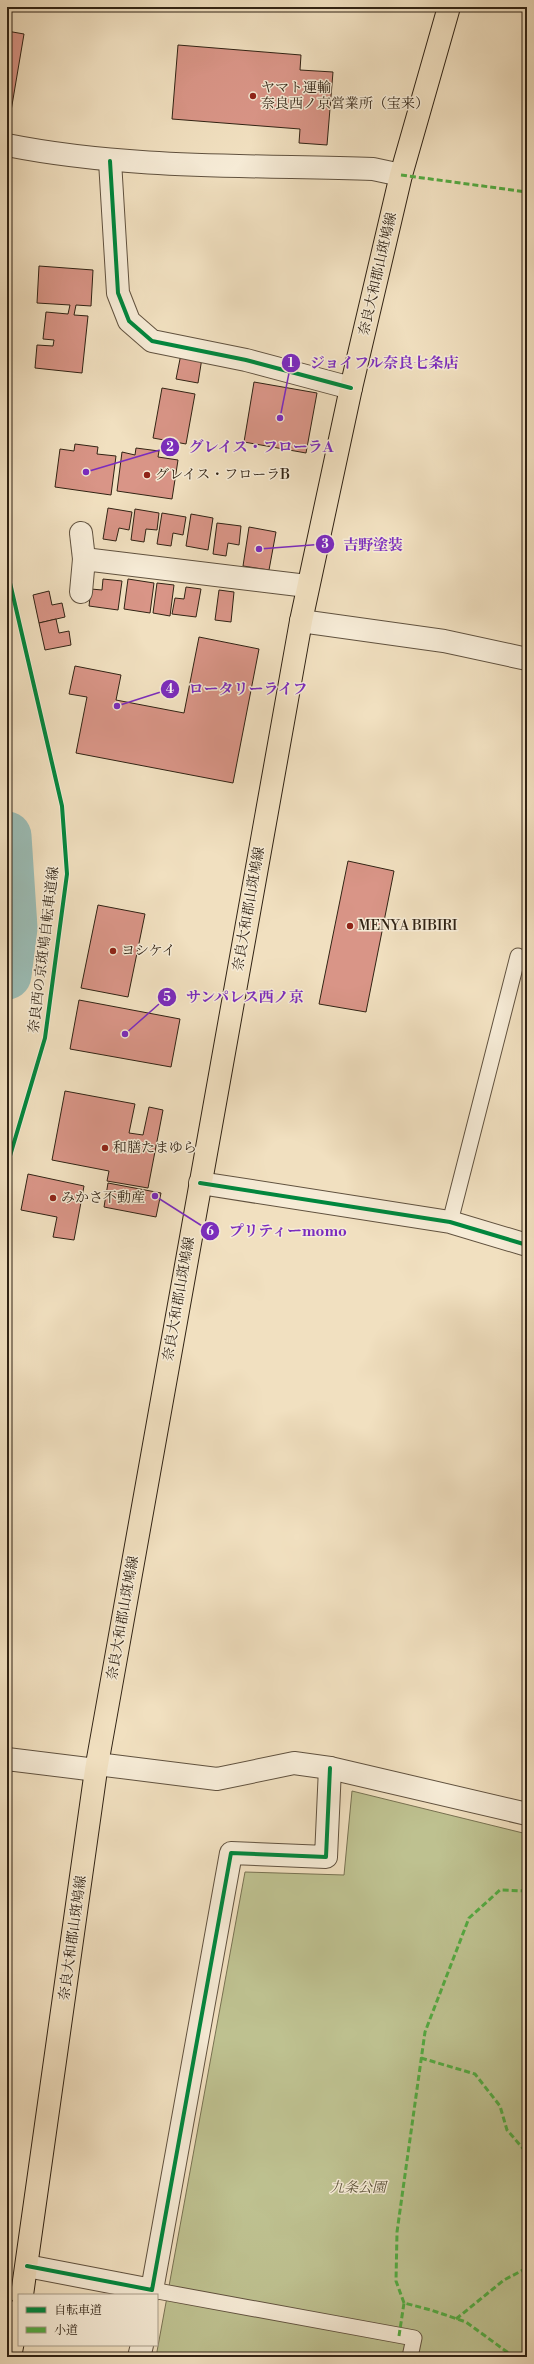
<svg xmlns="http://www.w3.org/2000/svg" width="534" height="2364" viewBox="0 0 534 2364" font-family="'Libre Bodoni','Noto Serif JP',serif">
<rect width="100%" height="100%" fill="#f1e0c0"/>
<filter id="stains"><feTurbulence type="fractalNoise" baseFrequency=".005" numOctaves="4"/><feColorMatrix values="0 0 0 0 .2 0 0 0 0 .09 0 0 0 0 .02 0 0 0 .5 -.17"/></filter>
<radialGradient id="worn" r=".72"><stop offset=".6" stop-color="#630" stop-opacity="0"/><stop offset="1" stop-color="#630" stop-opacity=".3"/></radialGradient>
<path fill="#bec190" stroke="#787252" d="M352,1791l175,43v523h-371l89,-485 99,3z"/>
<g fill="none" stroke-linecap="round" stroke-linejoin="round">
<path stroke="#9bbdb6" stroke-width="49" d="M7,836l6,92 -6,47"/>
</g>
<g fill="#d99587" stroke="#312314">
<path d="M7,31l17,3 -14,83 -3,-1z"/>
<path d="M178,45l123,10 -1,15 33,2 -6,73 -28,-2 1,-14 -128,-10z"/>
<path d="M39,266l54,4 -2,36 -15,-1 -2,10 14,1 -6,57 -47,-5 2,-23 16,1 1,-6 -11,-1 3,-27 22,2 2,-9 -33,-2z"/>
<path d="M181,354l21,4 -4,25 -22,-4z"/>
<path d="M254,382l63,11 -11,60 -62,-11z"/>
<path d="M162,388l33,6 -9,50 -33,-6z"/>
<path d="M75,444l23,3 -1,7 19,2 -5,39 -56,-8 5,-38 14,2z"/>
<path d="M136,448l23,3 -1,6 20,3 -6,39 -55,-8 5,-39 13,3z"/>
<path d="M108,508l24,4 -3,18 -10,-2 -3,13 -13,-2z"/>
<path d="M135,509l24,4 -2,17 -11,-1 -2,13 -13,-2z"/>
<path d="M162,513l24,4 -3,18 -10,-2 -2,13 -14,-2z"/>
<path d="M191,514l22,4 -5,32 -22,-4z"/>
<path d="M217,523l24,3 -2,19 -11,-2 -2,13 -13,-2z"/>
<path d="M249,527l27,5 -7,38 -26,-4z"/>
<path d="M103,579l19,2 -4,29 -29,-4 2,-17 11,1z"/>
<path d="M128,579l26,4 -4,30 -26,-4z"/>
<path d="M157,583l17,2 -4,31 -17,-3z"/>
<path d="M186,587l15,2 -5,28 -24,-3 3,-16 9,1z"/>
<path d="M219,590l15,2 -3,30 -16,-2z"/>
<path d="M49,591l3,14 10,-2 3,14 -26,6 -6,-28z"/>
<path d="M56,619l3,14 10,-2 2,14 -26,5 -6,-27z"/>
<path d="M199,637l60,12 -26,134 -157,-30 11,-56 -18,-3 6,-28 46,9 -5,25 68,13z"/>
<path d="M348,861l46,10 -28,141 -47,-8z"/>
<path d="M98,905l47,9 -17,83 -47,-9z"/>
<path d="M79,1000l101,19 -9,48 -101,-18z"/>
<path d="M65,1091l70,13 -6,29 14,2 6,-28 14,3 -15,78 -41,-7 2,-10 -57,-11z"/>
<path d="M28,1174l56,12 -10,54 -21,-3 4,-20 -36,-7z"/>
<path d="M108,1183l53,10 -5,24 -52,-10z"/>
</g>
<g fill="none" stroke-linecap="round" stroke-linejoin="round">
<g stroke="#61523f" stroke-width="17">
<g id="lane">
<path d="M450,1222l68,-266"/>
<path d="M152,2290l262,48 -4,19"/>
</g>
</g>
<g stroke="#61523f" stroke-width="24">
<g id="street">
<path d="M7,145c120,24 244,20 366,24l28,6"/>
<path d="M110,161l8,132 11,28 23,20 94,19 105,28"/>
<path d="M81,533l3,26"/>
<path d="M81,592l3,-33 223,27"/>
<path d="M301,621l143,20 83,18"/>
<path d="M200,1183l250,39 77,23"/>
<path d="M7,1759l89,11"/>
<path d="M97,1764l120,15 77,-16 36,5 197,46"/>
<path d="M27,2266l125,24 79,-437 95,4 4,-89"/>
<path d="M139,2357l3,-12"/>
</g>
</g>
<g stroke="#312314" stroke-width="24">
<g id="primary">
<path d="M22,2295l74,-525 205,-1149 50,-233 50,-213 48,-168"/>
<path d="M10,2357l9,-47"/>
</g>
</g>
<use href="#lane" stroke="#f6ebd6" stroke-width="15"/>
<use href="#street" stroke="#f6ebd6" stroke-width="22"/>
<use href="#primary" stroke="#f1e0c0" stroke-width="22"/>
<g stroke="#54aa42" stroke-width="3" stroke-dasharray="6 3" stroke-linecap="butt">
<path d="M401,175l126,17"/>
<path d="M421,2058l54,16 25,32 7,24 20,23"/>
<path d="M404,2303l-8,-22 1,-49 28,-200 44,-114 31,-28 27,1"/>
<path d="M456,2319l48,-39 23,-12"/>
<path d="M399,2336l5,-33 27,7 35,12 48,35"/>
</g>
<g stroke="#f6ebd6" stroke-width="6">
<g id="cycleway">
<path d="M110,161l8,132 11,28 23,20 94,19 105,28"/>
<path d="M7,570l55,236 5,68 -22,164 -38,128"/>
<path d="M200,1183l250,39 77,23"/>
<path d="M27,2266l125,24 79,-437 95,4 4,-89"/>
</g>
</g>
<use href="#cycleway" stroke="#00873e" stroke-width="4"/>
</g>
<g fill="#8f2418" stroke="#f6ebd6" stroke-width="1.5">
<circle cx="253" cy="96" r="4"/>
<circle cx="147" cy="475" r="4"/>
<circle cx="350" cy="926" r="4"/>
<circle cx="113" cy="951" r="4"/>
<circle cx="105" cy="1148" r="4"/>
<circle cx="53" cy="1198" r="4"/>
</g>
<g text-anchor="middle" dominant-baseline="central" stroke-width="3" stroke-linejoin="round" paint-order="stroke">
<g font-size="14" fill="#312314" stroke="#f6ebd6" text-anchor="start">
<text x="261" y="88">ヤマト運輸<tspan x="261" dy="16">奈良西ノ京営業所（宝来）</tspan></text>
<text x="155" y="475">グレイス・フローラB</text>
<text x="358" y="926">MENYA BIBIRI</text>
<text x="121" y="951">ヨシケイ</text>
<text x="113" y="1148">和膳たまゆら</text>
<text x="61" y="1198">みかさ不動産</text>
</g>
<g font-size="14" fill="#312314" stroke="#f6ebd6">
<text transform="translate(378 274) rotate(-77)">奈良大和郡山斑鳩線</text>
<text transform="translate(249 909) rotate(-80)">奈良大和郡山斑鳩線</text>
<text transform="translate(44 950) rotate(-83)">奈良西の京斑鳩自転車道線</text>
<text transform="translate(179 1299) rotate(-80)">奈良大和郡山斑鳩線</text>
<text transform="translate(123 1618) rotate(-80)">奈良大和郡山斑鳩線</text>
<text transform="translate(73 1938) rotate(-82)">奈良大和郡山斑鳩線</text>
</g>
<g font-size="14" font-style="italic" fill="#5b5239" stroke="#f6ebd6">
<text x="358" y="2188">九条公園</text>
</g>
</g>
<path fill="none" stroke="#7b2cbf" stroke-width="1.5" d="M280 418L291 363M86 472L170 447M259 549L325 544M117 706L170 689M125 1034L167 997M155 1196L210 1231"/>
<g fill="#7b2cbf" stroke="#f6ebd6" stroke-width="1.5">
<circle cx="280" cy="418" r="4"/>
<circle cx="86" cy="472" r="4"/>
<circle cx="259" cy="549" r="4"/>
<circle cx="117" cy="706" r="4"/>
<circle cx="125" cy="1034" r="4"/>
<circle cx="155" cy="1196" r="4"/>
<circle cx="291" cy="363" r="10"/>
<circle cx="170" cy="447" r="10"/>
<circle cx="325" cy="544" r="10"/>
<circle cx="170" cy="689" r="10"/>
<circle cx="167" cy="997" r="10"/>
<circle cx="210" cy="1231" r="10"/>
</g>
<g font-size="12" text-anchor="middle" font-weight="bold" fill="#fff">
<text x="291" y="367">1</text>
<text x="170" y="451">2</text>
<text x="325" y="548">3</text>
<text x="170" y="693">4</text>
<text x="167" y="1001">5</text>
<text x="210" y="1235">6</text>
</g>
<g font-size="15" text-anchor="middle" font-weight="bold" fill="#7b2cbf" stroke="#f6ebd6" stroke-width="3" stroke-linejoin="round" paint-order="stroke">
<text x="384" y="368">ジョイフル奈良七条店</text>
<text x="261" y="452">グレイス・フローラA</text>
<text x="373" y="550">吉野塗装</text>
<text x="248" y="694">ロータリーライフ</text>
<text x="245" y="1002">サンパレス西ノ京</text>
<text x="288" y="1236">プリティーmomo</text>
</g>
<rect width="534" height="2364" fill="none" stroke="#f1e0c0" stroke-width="24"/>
<rect x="8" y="8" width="518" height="2348" fill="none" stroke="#312314" stroke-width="2"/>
<rect x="12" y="12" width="510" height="2340" fill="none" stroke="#312314"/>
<rect x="18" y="2294" width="140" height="52" fill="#f6ebd6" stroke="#a79b88"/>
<rect x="26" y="2307" width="20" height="6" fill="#00873e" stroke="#a79b88"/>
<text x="54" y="2314" font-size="12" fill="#312314">自転車道</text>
<rect x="26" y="2327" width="20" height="6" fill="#54aa42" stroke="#a79b88"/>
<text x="54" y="2334" font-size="12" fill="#312314">小道</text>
<rect width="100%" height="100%" filter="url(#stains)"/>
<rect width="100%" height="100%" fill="url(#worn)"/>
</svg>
